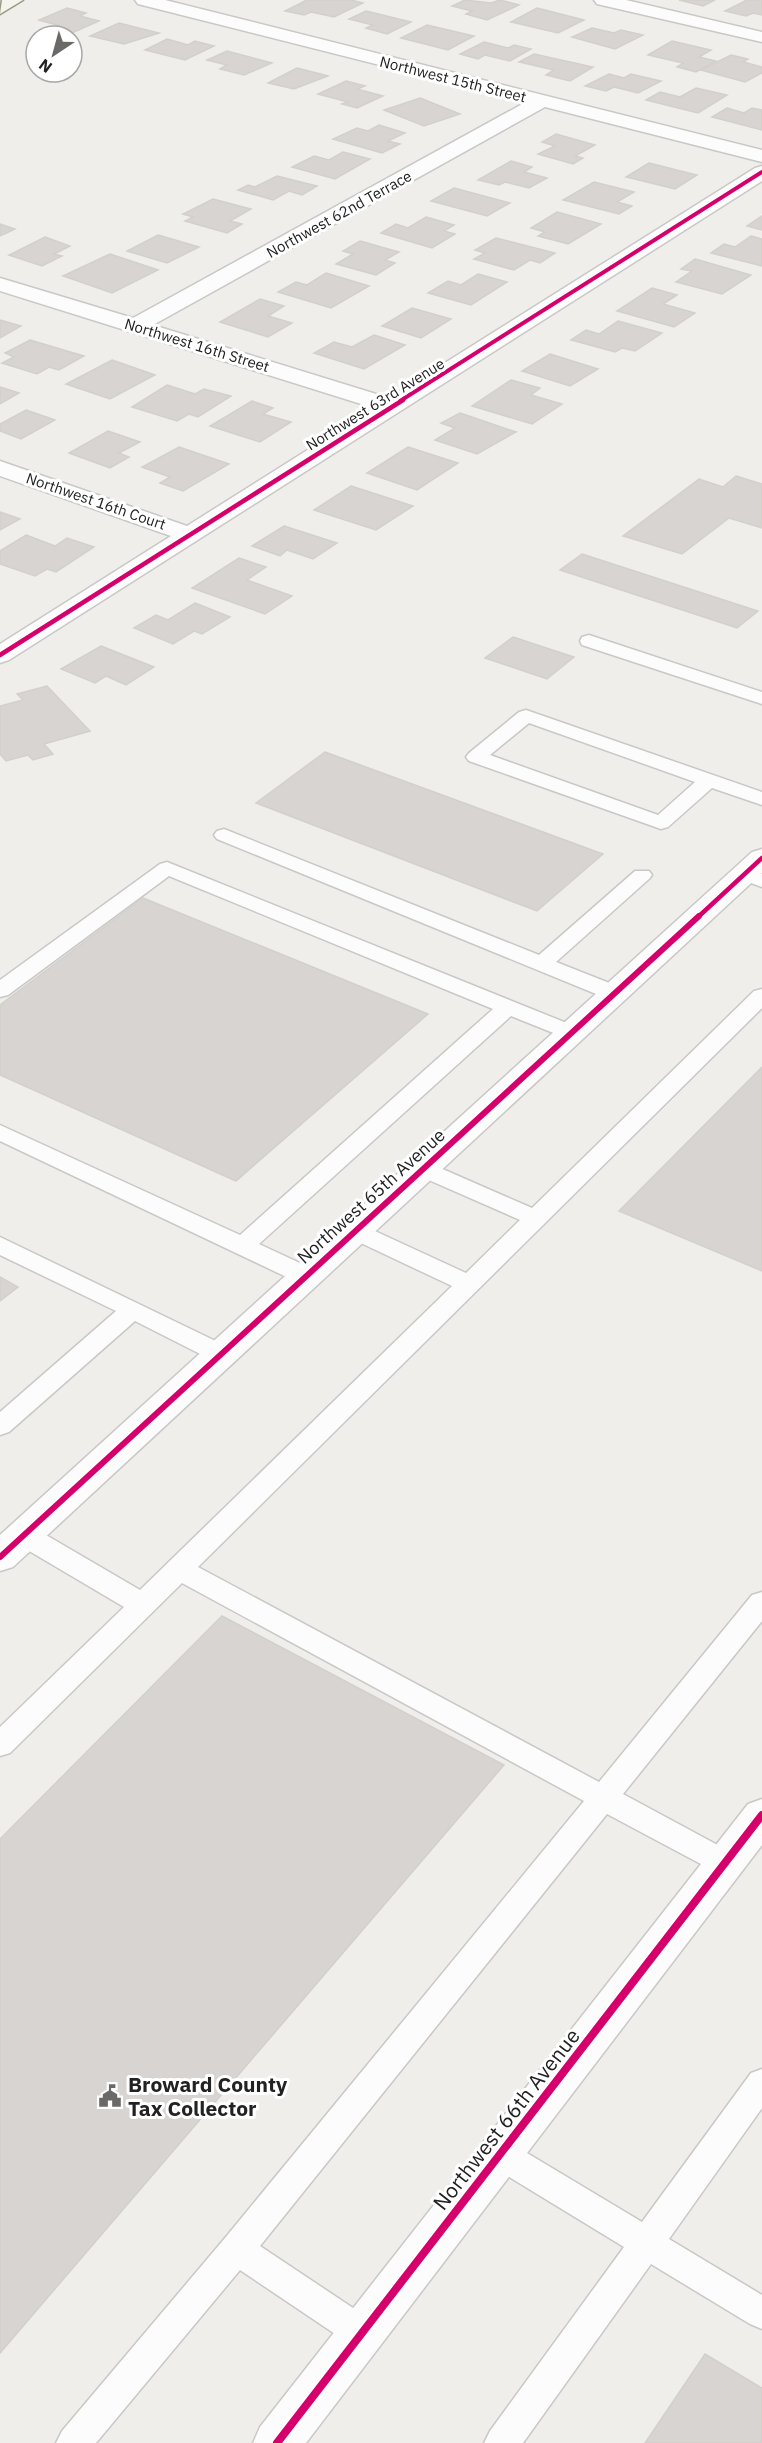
<svg xmlns="http://www.w3.org/2000/svg" width="762" height="2443" viewBox="0 0 762 2443" font-family="'IBM Plex Sans',sans-serif">
<rect width="100%" height="100%" fill="#f0eeeb"/>
<g fill="#d7d4d2" stroke="#d3d0cc" stroke-width="1.5">
<path d="M307,0h44l12,3 -29,14 -23,-5 -7,3 -19,-4z"/>
<path d="M465,0l26,3 9,-3 19,5 -32,15 -21,-6 6,-3 -20,-5z"/>
<path d="M679,0h36l-12,6z"/>
<path d="M747,0h15v15l-9,-2 -7,3 -21,-5z"/>
<path d="M67,8l19,5 -6,3 19,5 -27,12 -13,-4 5,-2 -25,-7z"/>
<path d="M537,8l47,12 -26,13 -47,-11z"/>
<path d="M366,11l45,11 -24,12 -21,-6 7,-3 -24,-6z"/>
<path d="M119,23l40,10 -35,11 -34,-8z"/>
<path d="M427,25l47,11 -26,14 -47,-12z"/>
<path d="M592,28l22,5 7,-3 22,5 -28,14 -43,-12z"/>
<path d="M167,39l21,6 7,-4 19,5 -29,14 -40,-10z"/>
<path d="M672,41l39,9 -12,7 17,4 -20,11 -19,-5 6,-4 -35,-8z"/>
<path d="M484,42l24,6 6,-3 17,4 -21,12 -25,-6 -7,4 -18,-5z"/>
<path d="M227,51l45,12 -28,12 -24,-6 7,-4 -20,-5z"/>
<path d="M534,54l59,13 -23,14 -24,-6 8,-5 -35,-8z"/>
<path d="M731,55l17,4 -5,3 19,5v6l-17,9 -44,-12z"/>
<path d="M297,68l31,8 -34,13 -26,-6z"/>
<path d="M609,74l15,4 7,-4 30,7 -23,12 -24,-6 -8,4 -21,-5z"/>
<path d="M346,81l19,5 -8,3 26,7 -26,12 -15,-4 6,-2 -30,-8z"/>
<path d="M696,88l31,7 -29,18 -52,-13 14,-8 20,5z"/>
<path d="M420,98l40,16 -36,12 -40,-16z"/>
<path d="M727,108l17,5 8,-5 10,2v20l-50,-13z"/>
<path d="M379,125l26,8 -17,8 12,3 -18,9 -49,-14 24,-11 11,3z"/>
<path d="M556,134l39,11 -20,11 8,2 -10,6 -35,-10 17,-8 -13,-4z"/>
<path d="M343,152l27,7 -35,20 -43,-12 22,-11 15,4z"/>
<path d="M511,161l21,6 -8,5 23,6 -18,10 -24,-6 -6,3 -21,-5z"/>
<path d="M649,163l48,12 -22,14 -49,-12z"/>
<path d="M277,176l40,10 -15,9 -13,-4 -16,9 -35,-10 10,-5 7,2z"/>
<path d="M594,182l40,10 -17,10 15,4 -13,8 -56,-14z"/>
<path d="M454,188l56,15 -23,13 -56,-15z"/>
<path d="M213,199l38,10 -21,12 12,3 -15,9 -42,-12 8,-4 -10,-3z"/>
<path d="M557,212l44,12 -33,20 -30,-8 7,-4 -14,-4z"/>
<path d="M762,216v14l-15,-4z"/>
<path d="M426,217l28,8 -10,6 11,3 -23,14 -51,-15 15,-9 12,4z"/>
<path d="M0,224l15,5 -15,7z"/>
<path d="M158,235l41,12 -32,16 -40,-12z"/>
<path d="M751,236l11,3v27l-51,-13 13,-9 11,3z"/>
<path d="M45,237l25,9 -16,8 8,2 -20,10 -33,-11z"/>
<path d="M496,238l59,15 -15,10 -10,-3 -16,10 -40,-11 11,-6 -10,-3z"/>
<path d="M360,241l39,11 -14,8 10,3 -19,12 -40,-11 17,-10 -10,-3z"/>
<path d="M110,254l48,16 -46,23 -49,-17z"/>
<path d="M695,259l56,16 -29,19 -46,-12 16,-11 -11,-2z"/>
<path d="M326,273l43,13 -38,22 -53,-16 18,-10 11,3z"/>
<path d="M478,274l29,8 -36,23 -43,-12 20,-12 13,4z"/>
<path d="M652,288l25,7 -14,9 32,9 -21,14 -57,-16z"/>
<path d="M260,299l24,7 -16,10 24,7 -24,14 -48,-15z"/>
<path d="M412,308l39,11 -30,19 -39,-12z"/>
<path d="M0,320l21,6 -21,12z"/>
<path d="M618,321l44,12 -27,18 -13,-3 -7,4 -44,-12 15,-10 13,4z"/>
<path d="M374,335l31,10 -41,24 -50,-16 20,-11 18,5z"/>
<path d="M30,340l54,16 -25,14 -10,-3 -12,7 -35,-11 12,-6 -9,-4z"/>
<path d="M550,354l48,15 -28,17 -48,-15z"/>
<path d="M112,360l43,15 -45,24 -44,-15z"/>
<path d="M511,380l29,8 -9,7 31,9 -30,20 -60,-18z"/>
<path d="M167,385l28,9 9,-5 27,7 -33,21 -9,-3 -12,7 -45,-14z"/>
<path d="M0,387l19,6 -19,11z"/>
<path d="M252,401l21,7 -10,6 28,8 -31,20 -50,-16z"/>
<path d="M26,410l29,10 -34,19 -21,-8v-7z"/>
<path d="M460,413l56,19 -39,22 -42,-14 20,-12 -14,-5z"/>
<path d="M108,431l32,11 -21,11 10,4 -19,11 -41,-15z"/>
<path d="M179,447l50,17 -46,27 -23,-8 10,-6 -28,-10z"/>
<path d="M408,447l50,16 -41,27 -50,-17z"/>
<path d="M736,476l26,8v44l-33,-10 -47,36 -59,-18 76,-57 24,8z"/>
<path d="M351,486l62,20 -37,24 -62,-20z"/>
<path d="M0,512l20,7 -20,11z"/>
<path d="M284,526l53,17 -24,16 -26,-9 -7,6 -28,-10z"/>
<path d="M26,535l29,11 12,-8 27,9 -38,25 -9,-3 -12,7 -35,-12v-13z"/>
<path d="M582,554l176,57 -21,17 -177,-58z"/>
<path d="M239,558l27,9 -19,13 45,16 -27,18 -73,-26z"/>
<path d="M195,603l35,14 -28,17 -8,-3 -21,13 -39,-16 22,-13 12,5z"/>
<path d="M513,637l61,20 -27,22 -62,-21z"/>
<path d="M101,646l53,21 -28,18 -20,-9 -11,7 -34,-14z"/>
<path d="M47,686l43,45 -46,13 9,10 -20,6 -5,-5 -22,6 -6,-7v-48l23,-6 -6,-6z"/>
<path d="M325,752l278,102 -66,57 -281,-108z"/>
<path d="M143,898l285,116 -192,167 -236,-106v-70z"/>
<path d="M762,1067v204l-143,-60z"/>
<path d="M0,1277l18,10 -18,14z"/>
<path d="M222,1616l282,149 -504,588v-514z"/>
<path d="M705,2354l57,34v55h-117z"/>
</g>
<g fill="none" stroke-linecap="round" stroke-linejoin="round">
<g stroke="#c9c8c7" stroke-width="3">
<g id="lane">
<path d="M589,635l173,57v12l-180,-59 -2,-4 2,-4z"/>
<path d="M526,710l236,82v13l-50,-17 -44,39 -7,2 -192,-68 -3,-4 3,-4 50,-41zM529,723l166,59 -37,33 -168,-60z"/>
<path d="M224,829l315,126 96,-84h14l3,4 -3,4 -93,83 66,26 3,5 -3,5h-16l-389,-159 -3,-4 3,-4z"/>
<path d="M167,862l412,166 3,5 -3,5 -8,2 -60,-24 -252,228 56,26 3,6 -3,6 -9,2 -9,-2 -297,-141v-16l240,110 253,-226 -324,-133 -161,119 -8,2v-17l160,-116z"/>
<path d="M744,868l18,6v13l-25,-9 -3,-4 3,-4z"/>
<path d="M762,989v19l-564,559 401,215 153,-187 10,-3v29l-139,173 113,61 4,8 -4,8 -11,4 -11,-4 -107,-57 -347,432 114,76 5,11 -5,11 -12,5 -12,-5 -110,-74 -144,173h-40l6,-12 163,-193 359,-437 -402,-218 -172,170 -10,3v-29l124,-120 -110,-65 -3,-7 3,-7 10,-3 10,3 106,62 312,-304 -106,-50 -3,-5 3,-5 9,-3 9,3 102,47 54,-53 -105,-46 -4,-5 4,-5 8,-2 8,2 101,44 222,-217z"/>
<path d="M0,1237l230,111 4,6 -4,6 -9,3 -9,-3 -77,-39 -126,111 -9,3v-23l116,-101 -116,-56z"/>
<path d="M762,2069v39l-93,131 93,56v34l-12,-5 -99,-60 -128,179h-39l6,-12 134,-184 -136,-83 -4,-10 4,-10 12,-4 12,4 130,78 109,-149z"/>
</g>
</g>
<g stroke="#c9c8c7" stroke-width="3">
<g id="street">
<path d="M135,0h30l597,150v12l-217,-55 -392,218 236,73 366,-230 7,-2v15l-753,479 -9,3v-19l171,-108 -171,-60v-15l187,65 187,-118 -374,-117v-13l133,40 393,-216 -388,-98z"/>
<path d="M594,0h32l136,32v10l-165,-38z"/>
<path d="M762,849v24l-749,694 -13,4v-36l752,-683z"/>
<path d="M762,1799v46l-456,598h-53l7,-16 488,-623z"/>
</g>
</g>
<g stroke="#999a82" stroke-width="3">
<path id="secondary" d="M2,0h21l-23,14z"/>
</g>
<use href="#lane" fill="#fdfcfc" fill-rule="evenodd"/>
<use href="#street" fill="#fdfcfc" fill-rule="evenodd"/>
<use href="#secondary" fill="#f4f4ed" fill-rule="evenodd"/>
<g stroke="#fff" stroke-width="6">
<path id="cycleway-far3" d="M400,401l362,-229"/>
</g>
<g stroke="#fff" stroke-width="8">
<g id="cycleway-far2">
<path d="M0,655l403,-255"/>
<path d="M697,918l65,-60"/>
</g>
</g>
<g stroke="#fff" stroke-width="10">
<path id="cycleway-far1" d="M0,1557l699,-641"/>
</g>
<g stroke="#fff" stroke-width="11">
<path id="cycleway" d="M277,2443l485,-628"/>
</g>
<use href="#cycleway-far3" stroke="#d6006c" stroke-width="4"/>
<use href="#cycleway-far2" stroke="#d6006c" stroke-width="4.5"/>
<use href="#cycleway-far1" stroke="#d6006c" stroke-width="6"/>
<use href="#cycleway" stroke="#d6006c" stroke-width="8"/>
</g>
<defs>
<g id="civic-bare" transform="scale(1.8)"><path d="M-.6-6.5H3V-4.5H.6V-3L4-1V1h2V6H-6V1h2V-1L-.6-3ZM-1.2 2.5V6h2.4V2.5Z" fill="#6a6968" stroke="#fff" stroke-width="2.5" paint-order="stroke"/></g>
</defs>
<g fill-rule="evenodd">
<use href="#civic-bare" x="110" y="2096"/>
</g>
<g text-anchor="middle" dominant-baseline="central" stroke-width="6" stroke-linejoin="round" paint-order="stroke">
<g font-size="15" fill="#222" stroke="#fff">
<text transform="translate(453 79) rotate(14)">Northwest 15th Street</text>
<text transform="translate(339 214) rotate(-29)">Northwest 62nd Terrace</text>
<text transform="translate(197 345) rotate(17)">Northwest 16th Street</text>
<text transform="translate(375 404) rotate(-32)">Northwest 63rd Avenue</text>
<text transform="translate(96 501) rotate(19)">Northwest 16th Court</text>
</g>
<g font-size="18" fill="#222" stroke="#fff">
<text transform="translate(371 1196) rotate(-42)">Northwest 65th Avenue</text>
</g>
<g font-size="21" font-weight="bold" fill="#222" stroke="#fff" text-anchor="start">
<text x="128" y="2084">Broward County<tspan x="128" dy="24">Tax Collector</tspan></text>
</g>
<g font-size="21" fill="#222" stroke="#fff">
<text transform="translate(506 2119) rotate(-52)">Northwest 66th Avenue</text>
</g>
</g>
<g transform="translate(54 54) rotate(216)"><circle r="28" fill="#ffffff" stroke="#a7a7a7" stroke-width="1.5"/>
<path d="M0-4.5L10 22L0 15L-10 22Z" fill="#6a6968"/>
<text y="-9" font-size="16" font-weight="bold" text-anchor="middle" fill="#222222">N</text>
</g>
</svg>
